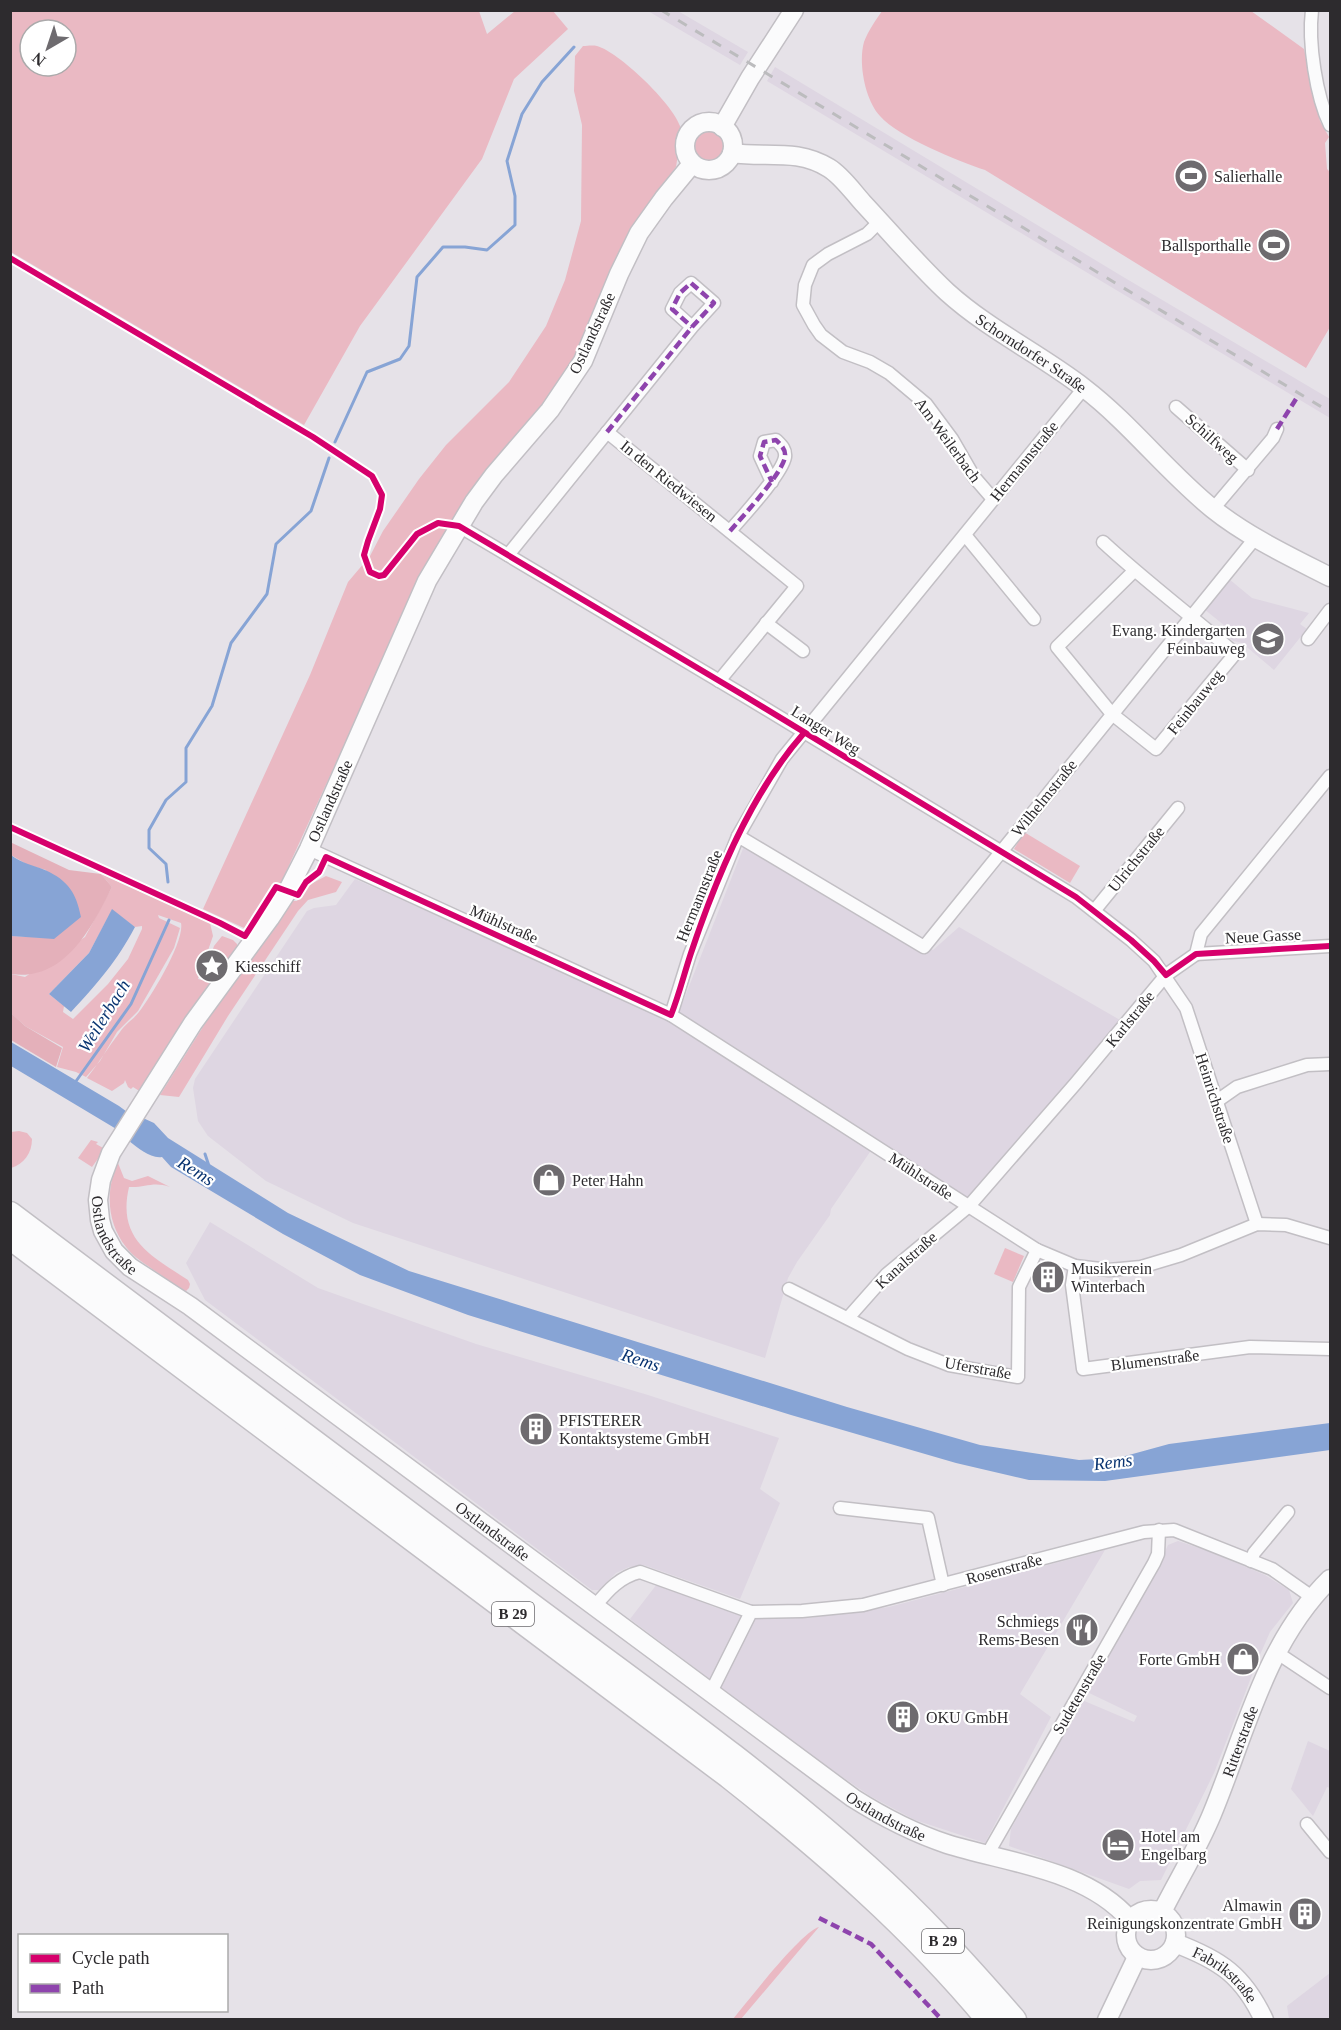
<svg xmlns="http://www.w3.org/2000/svg" width="1341" height="2030" viewBox="0 0 1341 2030" font-family="'Times New Roman',serif">
<rect width="100%" height="100%" fill="#e6e2e8"/>
<g fill="#ded6e2">
<path d="M648,11h30l70,41 -8,13z"/>
<path d="M775,67l350,211 205,121v19l-563,-337z"/>
<path d="M1229,579l23,19 57,15 -9,11 7,5 -33,41 -32,-27 -9,-2 -3,-3v-8l-26,-21z"/>
<path d="M746,841l187,109 26,-23 161,93 -45,62 -112,127 -91,-60 -41,60 -1,6 -33,47 -9,16 -23,80 -412,-135 -87,-42 -58,-45 -10,-15 -5,-33 2,-9 112,-168 7,-3 22,-3 19,-26 320,143z"/>
<path d="M210,1222l108,66 158,56 172,51 131,43 -19,51 20,14 -40,96 -96,-34 -15,2 -13,6 -17,17h-7l-387,-290 -19,-37z"/>
<path d="M1178,1541l30,10 57,24 24,15 4,13 -23,29 -11,25 -45,116 -53,107 -21,1 -11,8 -120,-43 2,-17 71,-129 52,22 3,-6 -52,-25 73,-124 10,-22z"/>
<path d="M1105,1550l-85,144 31,23 -66,126 -70,-23 -45,-24 -58,-40 -182,-137 27,-35 57,23 41,12 55,-1 79,-11z"/>
<path d="M1308,1741l22,10v37l-3,-1 -14,29 -22,-27z"/>
<path d="M1330,1973v46h-41l-2,-13z"/>
</g>
<g fill="#eab9c3" fill-rule="evenodd">
<path d="M553,11l15,18 -54,50 -32,80 -122,167 -56,99 -293,-173v-241h468l8,23 28,-23zM30,30h36v36h-36z"/>
<path d="M882,11h369l53,38 16,72 9,16 -4,6 2,26 3,3v155l-24,41 -321,-198c-27,-9 -87,-33 -105,-54 -15,-16 -22,-53 -16,-74 4,-11 12,-22 18,-31z"/>
<path d="M583,46c4,0 9,-1 14,0 22,6 76,58 83,80 1,2 -3,38 -4,41l-25,34 -63,136 -24,42 -164,244 -120,262 -25,42 -11,1 -41,-19 107,-234 38,-93 22,-26 13,-25 36,-52 27,-34 63,-63 37,-56 19,-46 16,-59 1,-96 -8,-34 1,-35z"/>
<circle cx="708" cy="147" r="17"/>
<path d="M1024,832l56,34 -10,17 -56,-34z"/>
<path d="M101,874l109,49 3,13 -15,43 4,1 12,-34 8,-10 11,4 4,4v5l-96,143 -8,-5 -2,2 -3,-2 -3,-7 -1,3 -12,8 -25,-13c12,-15 21,-31 33,-46 5,-8 14,-13 19,-20 12,-15 46,-71 42,-89l-23,-8 1,3 21,10 -6,20 -36,63 -21,21 -17,29 -14,16 -10,-5 -19,-5 6,-20 -38,-21 -14,-13v-39l14,3 60,-40 27,-50zM112,910l23,17 7,-1v3l-14,30 -20,25 -35,35 -10,-7 1,-6 -15,-12 40,-41z"/>
<path d="M326,876l16,6 -6,10 -28,8 -10,11 -70,105 -49,81 -19,-2 53,-84 60,-80 19,-30h5l12,-16z"/>
<path d="M19,1131l8,2 5,6c0,14 -8,25 -21,29v-36z"/>
<path d="M91,1140l7,2 -2,2 9,5 -13,18 -14,-9z"/>
<path d="M118,1163l6,15 8,3 16,-5 22,11c-17,-6 -25,1 -41,0 -12,52 21,68 59,93l2,4 -1,4 -3,3c-10,-4 -19,-12 -28,-18 -11,-8 -24,-15 -32,-26 -19,-24 -21,-57 -8,-84z"/>
<path d="M1005,1248l19,8 -11,26 -19,-8z"/>
<path d="M819,1927l-78,92h-8c15,-18 68,-87 86,-92z"/>
</g>
<g fill="#e4b0ba">
<path d="M10,842l59,28 32,4 11,13c-20,41 -48,95 -101,87v-38l43,2 -8,-68 -18,-5 -17,-10z"/>
<path d="M11,1013l14,13 37,22 -6,19 -45,-27z"/>
</g>
<g fill="#87a4d5">
<path d="M11,855c10,8 22,10 34,15 24,11 31,23 36,47l-27,22 -43,-3z"/>
<path d="M112,909l23,18c-18,34 -38,57 -64,85l-22,-18 40,-41z"/>
<path d="M11,1042l108,64 19,14 5,-2 11,5 14,15 120,75 121,58 438,136 133,38 99,15 39,-2 51,-14 161,-21v27l-225,31 -76,-1 -73,-17 -165,-48 -323,-100 -108,-40 -77,-41 -112,-67 -9,-10c-11,2 -24,-9 -33,-16l-1,-5 -117,-70z"/>
</g>
<g fill="none" stroke-linecap="round" stroke-linejoin="round">
<g stroke="#87a4d5" stroke-width="3">
<path d="M335,442l32,-70 33,-13 9,-13 8,-69 26,-30h22l22,3 28,-25v-29l-8,-35 15,-47 20,-32 32,-35"/>
<path d="M168,882l-2,-18 -17,-16v-18l17,-30 20,-18v-34l26,-42 19,-63 36,-49 9,-50 35,-33 18,-53"/>
<path d="M74,1084l57,-80 38,-84"/>
<path d="M205,1154l4,12"/>
</g>
<g stroke="#c2bfc4" stroke-width="15">
<g id="street">
<path d="M1312,10c-4,33 4,86 18,115"/>
<path d="M880,221l-13,13 -39,20 -15,11 -8,20 -2,20 11,20 7,10 22,17 27,10 19,11 37,31 26,35 22,38 19,22"/>
<path d="M1176,407l72,63"/>
<path d="M607,432l190,154 -78,95"/>
<path d="M1213,509l60,-71 4,-9"/>
<path d="M459,526l284,169 333,202 55,43 23,21 32,47 71,216"/>
<path d="M730,531c13,-15 52,-57 55,-74 1,-8 -4,-12 -9,-17l-12,2 -4,14 12,26"/>
<path d="M965,535l69,84"/>
<path d="M1103,542c41,38 86,72 128,108l3,5 -78,94 -44,-35 -55,-67 77,-76"/>
<path d="M508,555l184,-228 22,-24 -23,-20 -11,10 -8,16 20,18"/>
<path d="M766,623l37,28"/>
<path d="M1308,639l22,-29"/>
<path d="M738,836l186,111 332,-410"/>
<path d="M309,849l362,166 366,235 38,16 34,4 32,-3 40,-12 76,-31 29,1 44,13"/>
<path d="M1094,911l84,-103"/>
<path d="M1196,954l134,-8"/>
<path d="M671,1015l19,-61 48,-118 44,-77 302,-371"/>
<path d="M1217,1101l20,-14 70,-22 23,-1"/>
<path d="M1075,1266l-3,19 11,84 167,-22 80,2"/>
<path d="M789,1289l119,60 41,16 69,12 1,-90 18,-37"/>
<path d="M848,1318l39,-44 82,-68 107,-123 90,-108 30,-21 5,-20 129,-158"/>
<path d="M840,1508l88,10 15,67"/>
<path d="M1251,1561l3,-8 34,-41"/>
<path d="M595,1606c14,-17 25,-29 45,-34l111,40"/>
<path d="M1276,1652l54,36"/>
<path d="M711,1692l40,-80 51,-1 61,-6 281,-73 30,-2 98,39 40,28"/>
<path d="M1307,1824l23,28"/>
<path d="M987,1855l167,-292 4,-9 1,-24"/>
</g>
</g>
<g stroke="#c2bfc4" stroke-width="21">
<g id="secondary">
<circle cx="709" cy="146" r="24"/>
<path d="M722,127l28,-49 44,-68"/>
<path id="s1" d="M732,153c34,5 65,-5 97,15 13,8 24,24 34,35 28,30 54,61 84,89 42,38 93,62 137,96 47,36 83,84 129,121 35,28 78,48 117,68"/>
<path id="s2" d="M692,164l-28,34 -25,35 -20,41 -36,87 -33,49 -56,65 -20,27 -47,79 -118,268 -22,43 -17,26 -77,105 -46,73 -36,57 -10,27 -3,20 2,20 3,11 11,20 16,16 60,39 663,492c30,19 61,35 94,46 61,19 139,25 183,76"/>
<circle cx="1151" cy="1935" r="25"/>
<path id="s3" d="M1162,1912c16,-32 36,-64 50,-98 34,-82 53,-171 118,-235"/>
<path id="s4" d="M1175,1943c45,17 68,32 89,77"/>
<path d="M1107,2020l30,-63"/>
</g>
</g>
<g stroke="#c2bfc4" stroke-width="27">
<g id="highway">
<path d="M10,1214c173,130 346,260 518,389 114,85 232,168 338,263 53,47 101,100 148,154"/>
<path d="M10,1237l719,539c95,75 182,150 260,244"/>
</g>
</g>
<use href="#street" stroke="#fbfbfc" stroke-width="12"/>
<use href="#secondary" stroke="#fbfbfc" stroke-width="18"/>
<use href="#highway" stroke="#fbfbfc" stroke-width="24"/>
<path stroke="#bcbcbe" stroke-width="3" stroke-dasharray="10 10" stroke-linecap="butt" d="M661,10l669,402"/>
<g stroke="#8e44ad" stroke-width="4.5" stroke-dasharray="9 4.5" stroke-linecap="butt">
<path d="M1277,429l19,-30"/>
<path d="M607,432l85,-105 22,-24 -23,-20 -11,10 -8,16 20,18"/>
<path d="M730,531c13,-15 52,-57 55,-74 1,-8 -4,-12 -9,-17l-12,2 -4,14 12,26"/>
<path d="M819,1918l52,26 71,76"/>
</g>
<g stroke="#fff" stroke-width="10">
<g id="cycleway">
<path d="M10,258l303,179 59,39 10,19 -2,14 -12,32 -4,14 6,17 9,4 5,-1 33,-41 21,-11 21,3 284,169 333,202 55,43 23,21 12,14 30,-21 134,-8"/>
<path d="M10,827l210,96 25,13 31,-49 22,8 8,-13 13,-10 7,-15 345,158c8,-20 13,-41 20,-62 25,-75 60,-160 113,-220"/>
</g>
</g>
<use href="#cycleway" stroke="#d6006c" stroke-width="6"/>
</g>
<defs>
<g id="stadium-disc" transform="scale(1.725)"><circle r="9.5" fill="#6e6b6f" stroke="#fff"/><path d="M0-5a6.5 5 0 1 0 0 10a6.5 5 0 1 0 0-10ZM-3.5-1.8h7v3.6h-7Z" fill="#fff"/></g>
<g id="school-disc" transform="scale(1.725)"><circle r="9.5" fill="#6e6b6f" stroke="#fff"/><path d="M0-5L7-2L0 1L-7-2ZM-4 1L0 2.5L4 1V4Q0 6-4 4Z" fill="#fff"/></g>
<g id="sight-disc" transform="scale(1.725)"><circle r="9.5" fill="#6e6b6f" stroke="#fff"/><path d="M0-6L1.8-2.2L6-1.7L2.9 1.2L3.7 5.4L0 3.3L-3.7 5.4L-2.9 1.2L-6-1.7L-1.8-2.2Z" fill="#fff"/></g>
<g id="shop-disc" transform="scale(1.725)"><circle r="9.5" fill="#6e6b6f" stroke="#fff"/><path d="M-5-2.5h2.3a2.7 3.5 0 0 1 5.4 0H5L5.5 6h-11ZM-1.5-2.5h3a1.5 2.3 0 0 0-3 0Z" fill="#fff"/></g>
<g id="building-disc" transform="scale(1.725)"><circle r="9.5" fill="#6e6b6f" stroke="#fff"/><path d="M-4-6H4V6H1V3H-1V6H-4ZM-2.5-4.3h1.7v1.8h-1.7ZM.8-4.3h1.7v1.8H.8ZM-2.5-1h1.7V.8h-1.7ZM.8-1h1.7V.8H.8Z" fill="#fff"/></g>
<g id="restaurant-disc" transform="scale(1.725)"><circle r="9.5" fill="#6e6b6f" stroke="#fff"/><path d="M-5-6h1v4h1v-4h1v4h1v-4h1v5L-1.5 .5V6h-2V.5L-5-1ZM5-6V6H3V1.5H1.5Q1.5-4 5-6Z" fill="#fff"/></g>
<g id="hotel-disc" transform="scale(1.725)"><circle r="9.5" fill="#6e6b6f" stroke="#fff"/><path d="M-6-4.5h1.5V1H6V5H4.5V3h-9V5H-6ZM-4 0a1.8 1.8 0 1 1 3.6 0ZM.5 0V-2.5h3Q6-2.5 6 0Z" fill="#fff"/></g>
</defs>
<g fill-rule="evenodd">
<use href="#stadium-disc" x="1191" y="176"/>
<use href="#stadium-disc" x="1274" y="245"/>
<use href="#school-disc" x="1268" y="639"/>
<use href="#sight-disc" x="212" y="966"/>
<use href="#shop-disc" x="549" y="1180"/>
<use href="#building-disc" x="1048" y="1277"/>
<use href="#building-disc" x="536" y="1429"/>
<use href="#restaurant-disc" x="1082" y="1630"/>
<use href="#shop-disc" x="1243" y="1659"/>
<use href="#building-disc" x="903" y="1717"/>
<use href="#hotel-disc" x="1118" y="1845"/>
<use href="#building-disc" x="1305" y="1914"/>
</g>
<g text-anchor="middle" dominant-baseline="central" stroke-width="4.5" stroke-linejoin="round" paint-order="stroke">
<g fill="#fff" stroke="#6c6b6d" stroke-width="1.5">
<rect x="492" y="1602" width="42" height="24" rx="4.5"/>
<rect x="922" y="1929" width="42" height="24" rx="4.5"/>
</g>
<g font-size="15" font-weight="bold" fill="#2d2b2e">
<text x="513" y="1614">B 29</text>
<text x="943" y="1941">B 29</text>
</g>
<g font-size="16" fill="#2d2b2e" stroke="#fff" text-anchor="start">
<text x="1214" y="176">Salierhalle</text>
<text x="1251" y="245" text-anchor="end">Ballsporthalle</text>
<text x="1245" y="630" text-anchor="end">Evang. Kindergarten<tspan x="1245" dy="18">Feinbauweg</tspan></text>
<text x="235" y="966">Kiesschiff</text>
<text x="572" y="1180">Peter Hahn</text>
<text x="1071" y="1268">Musikverein<tspan x="1071" dy="18">Winterbach</tspan></text>
<text x="559" y="1420">PFISTERER<tspan x="559" dy="18">Kontaktsysteme GmbH</tspan></text>
<text x="1059" y="1621" text-anchor="end">Schmiegs<tspan x="1059" dy="18">Rems-Besen</tspan></text>
<text x="1220" y="1659" text-anchor="end">Forte GmbH</text>
<text x="926" y="1717">OKU GmbH</text>
<text x="1141" y="1836">Hotel am<tspan x="1141" dy="18">Engelbarg</tspan></text>
<text x="1282" y="1905" text-anchor="end">Almawin<tspan x="1282" dy="18">Reinigungskonzentrate GmbH</tspan></text>
</g>
<g font-size="16" fill="#2d2b2e" stroke="#fff">
<text transform="translate(592 333) rotate(-65)">Ostlandstraße</text>
<text stroke="none"><textPath href="#s1" startOffset="375">Schorndorfer Straße</textPath></text>
<text transform="translate(1212 438) rotate(42)">Schilfweg</text>
<text transform="translate(948 440) rotate(54)">Am Weilerbach</text>
<text transform="translate(1024 461) rotate(-51)">Hermannstraße</text>
<text transform="translate(669 481) rotate(39)">In den Riedwiesen</text>
<text transform="translate(1195 702) rotate(-51)">Feinbauweg</text>
<text transform="translate(826 730) rotate(32)">Langer Weg</text>
<text transform="translate(1044 798) rotate(-51)">Wilhelmstraße</text>
<text transform="translate(330 801) rotate(-66)">Ostlandstraße</text>
<text transform="translate(1136 859) rotate(-51)">Ulrichstraße</text>
<text transform="translate(699 896) rotate(-68)">Hermannstraße</text>
<text transform="translate(504 924) rotate(24)">Mühlstraße</text>
<text transform="translate(1263 936) rotate(-3)">Neue Gasse</text>
<text transform="translate(1130 1019) rotate(-51)">Karlstraße</text>
<text transform="translate(1215 1098) rotate(72)">Heinrichstraße</text>
<text transform="translate(921 1176) rotate(33)">Mühlstraße</text>
<text stroke="none"><textPath href="#s2" startOffset="1242">Ostlandstraße</textPath></text>
<text transform="translate(906 1260) rotate(-42)">Kanalstraße</text>
<text transform="translate(1155 1360) rotate(-7)">Blumenstraße</text>
<text transform="translate(978 1368) rotate(10)">Uferstraße</text>
<text stroke="none"><textPath href="#s2" startOffset="1728">Ostlandstraße</textPath></text>
<text transform="translate(1004 1569) rotate(-15)">Rosenstraße</text>
<text transform="translate(1079 1694) rotate(-60)">Sudetenstraße</text>
<text stroke="none"><textPath href="#s3" startOffset="188">Ritterstraße</textPath></text>
<text stroke="none"><textPath href="#s2" startOffset="2214">Ostlandstraße</textPath></text>
<text stroke="none"><textPath href="#s4" startOffset="60">Fabrikstraße</textPath></text>
</g>
<g font-size="18" font-style="italic" fill="#093471" stroke="#fff">
<text transform="translate(104 1016) rotate(-58)">Weilerbach</text>
<text transform="translate(196 1171) rotate(32)">Rems</text>
<text transform="translate(641 1360) rotate(18)">Rems</text>
<text transform="translate(1113 1462) rotate(-7)">Rems</text>
</g>
</g>
<rect width="1341" height="2030" fill="none" stroke="#2d2b2e" stroke-width="24"/>
<rect x="18" y="1934" width="210" height="78" fill="#ffffff" stroke="#abaaab" stroke-width="1.5"/>
<rect x="30" y="1954" width="30" height="9" fill="#d6006c" stroke="#abaaab" stroke-width="1.5"/>
<text x="72" y="1964" font-size="18" fill="#2d2b2e">Cycle path</text>
<rect x="30" y="1984" width="30" height="9" fill="#8e44ad" stroke="#abaaab" stroke-width="1.5"/>
<text x="72" y="1994" font-size="18" fill="#2d2b2e">Path</text>
<g transform="translate(48 48) rotate(219)"><circle r="28" fill="#ffffff" stroke="#abaaab" stroke-width="1.5"/>
<path d="M0-4.5L10 22L0 15L-10 22Z" fill="#6e6b6f"/>
<text y="-9" font-size="16" font-weight="bold" text-anchor="middle" fill="#2d2b2e">N</text>
</g>
</svg>
